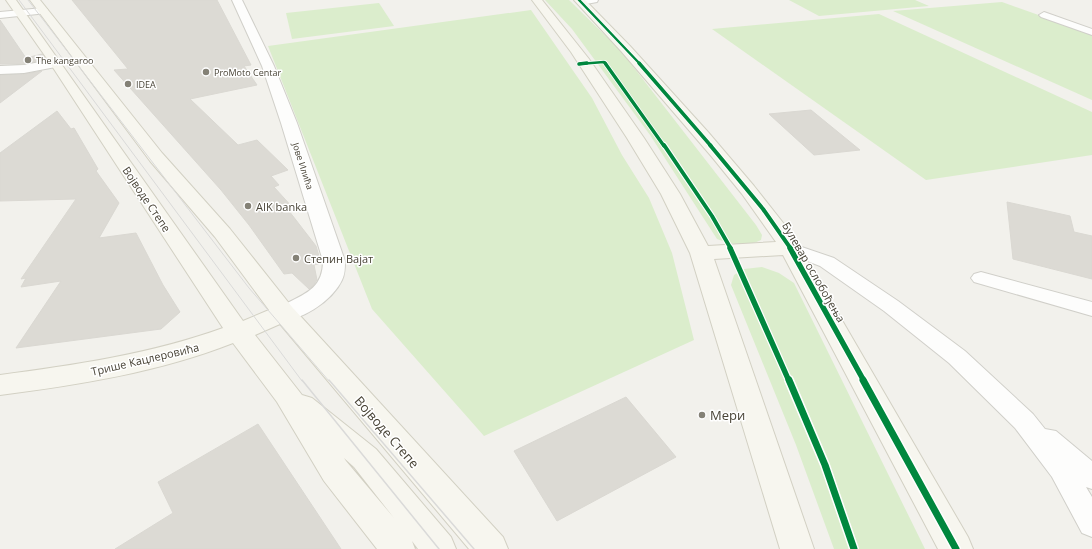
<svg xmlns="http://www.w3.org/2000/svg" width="1092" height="549" viewBox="0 0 1092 549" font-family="'Open Sans',sans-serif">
<rect width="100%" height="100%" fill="#f2f1ec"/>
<g fill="#dbedcc">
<path d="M545,0h24l52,51 135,174 6,10 -1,5c-14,7 -30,5 -44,-1l-67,-104 -78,-106z"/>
<path d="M789,0h126l14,6 -110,10z"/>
<path d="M1002,2l90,32v66l-199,-89z"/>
<path d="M379,3l15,23 -102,13 -6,-26z"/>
<path d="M531,10l61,88 30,57 27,43 23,55 22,87 -210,96 -112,-127 -104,-263z"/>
<path d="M879,14l213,98v43l-166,25 -214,-151z"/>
<path d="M762,267l17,6 15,10 131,266h-91l-38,-104 -65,-160 3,-10 10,-6z"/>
</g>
<g fill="#dcdad4" stroke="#dad8d2">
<path d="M72,0h145l34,65 -7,1 13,19 -67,14 48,46 19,-5 31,30 -17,6 8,9 -5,2 20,22 -5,2 27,35 5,17 -7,2 3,15 -5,7 -3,2 -17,-16 -8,1 -35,-49 -28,-35 -107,-120 14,-1z"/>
<path d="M0,20l26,38 16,-4 4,5 -22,5h-24z"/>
<path d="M42,71l-42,32v-28l24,-1z"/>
<path d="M811,110l49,40 -46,5 -45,-41z"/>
<path d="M57,111l14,18 3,-1 24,41 -2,2 23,32 -20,35 37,-5 27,52 17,27 -19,17 -145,19 45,-67 -40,6 5,-9 -5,1 55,-80 -76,2v-48z"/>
<path d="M1007,202l63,14 4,16 18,4v43l-79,-20z"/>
<path d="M626,397l50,60 -119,64 -43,-70z"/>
<path d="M258,424l83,125h-226l58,-36 -15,-31z"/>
</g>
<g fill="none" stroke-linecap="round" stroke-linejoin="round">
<g stroke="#d0cfc9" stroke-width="2">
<g id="lane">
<path d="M578,0h20l-1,2 -16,3 -4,-3z"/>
<path d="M1044,12l48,17v6l-51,-18 -2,-2z"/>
<path d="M790,243l44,15 64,43 67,50 68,63 12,15 11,2 36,30v28l-6,-2 6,10v40l-10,-4 -30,-56 -37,-49 -66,-65 -65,-52 -64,-45 -36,-14 -3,-4 3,-4z"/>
<path d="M981,272l111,30v14l-118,-34 -3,-4 3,-4z"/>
</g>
</g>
<g stroke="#d0cfc9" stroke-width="2">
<g id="street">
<path d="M232,0h10l32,66 23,57 48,138c0,7 0,13 -3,19 -9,20 -44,45 -66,39l-4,-6c4,-7 8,-7 15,-10 21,-10 36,-17 36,-42l-42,-138 -19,-57z"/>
<path d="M43,8l4,1 1,2 -1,2 -47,5v-6z"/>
<path d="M56,59l5,1 1,3 -1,3 -37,7 -24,1v-8l24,-1z"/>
</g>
</g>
<g stroke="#d2d0c3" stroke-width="2">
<g id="secondary">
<path d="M6,0h10l227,321 26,-11 -54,-73 -65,-76 -120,-161h10l122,153 68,76 62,78 211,230 5,12h-39l-189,-225 -25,11 47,60 10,3 64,51 75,88 5,12h-38l-6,-8 3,8h-38l-53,-68 -47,-79 -44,-59c-74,29 -154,42 -233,52v-20c75,-10 151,-21 223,-47l-173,-265zM344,458l10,9 40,51 -48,-57z"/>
<path d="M532,0h10l47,59 55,79 36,56 28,52 68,-4 -34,-48 -30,-37 -91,-106 -47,-51h11l45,46 78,86 46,54 30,38 16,24 168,289 5,12h-35l-155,-294 -69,4 100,290h-34l-90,-296 -29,-59 -34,-56 -56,-86z"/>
</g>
</g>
<use href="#lane" fill="#fdfdfc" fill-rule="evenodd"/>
<use href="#street" fill="#fdfdfc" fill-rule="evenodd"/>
<use href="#secondary" fill="#f7f6ef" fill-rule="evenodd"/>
<g stroke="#dadad9" stroke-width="1">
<path d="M19,0l283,381"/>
<path d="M28,0l221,288 80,93"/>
</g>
<g stroke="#dadad9" stroke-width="1.5">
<path d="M302,380l137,169"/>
<path d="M329,380l145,169"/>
</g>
<g stroke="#fff" stroke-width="4">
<g id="cycleway-far4">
<path d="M579,0l61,64"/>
<path d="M579,64l25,-2 2,2"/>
</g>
</g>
<g stroke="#fff" stroke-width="5">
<g id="cycleway-far3">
<path d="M605,63l59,83"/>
<path d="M639,63l72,83"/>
<path d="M579,64l8,-1"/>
</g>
</g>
<g stroke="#fff" stroke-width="6">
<g id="cycleway-far2">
<path d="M664,145l48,71 19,33"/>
<path d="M710,145l53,64 28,40"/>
</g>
</g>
<g stroke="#fff" stroke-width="8">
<g id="cycleway-far1">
<path d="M730,248l59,133"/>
<path d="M790,248l74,133"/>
</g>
</g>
<g stroke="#fff" stroke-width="10">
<g id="cycleway">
<path d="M789,380l36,85 29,84"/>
<path d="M863,380l93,169"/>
</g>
</g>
<use href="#cycleway-far4" stroke="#00873e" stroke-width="2.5"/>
<use href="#cycleway-far3" stroke="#00873e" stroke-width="3.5"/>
<use href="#cycleway-far2" stroke="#00873e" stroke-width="4"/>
<use href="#cycleway-far1" stroke="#00873e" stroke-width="5.5"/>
<use href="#cycleway" stroke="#00873e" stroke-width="7"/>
</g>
<g fill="#848176" stroke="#fff" stroke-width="1.5">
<circle cx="28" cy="60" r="4"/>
<circle cx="206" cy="72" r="4"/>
<circle cx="128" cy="84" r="4"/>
<circle cx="248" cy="206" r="4"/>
<circle cx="296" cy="258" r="4"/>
<circle cx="702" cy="415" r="4"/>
</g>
<g text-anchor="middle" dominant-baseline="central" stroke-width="3" stroke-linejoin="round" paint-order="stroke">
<g font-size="9" fill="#494437" stroke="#fff" text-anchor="start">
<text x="36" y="60">The kangaroo</text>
<text x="214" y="72">ProMoto Centar</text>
<text x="136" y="84">IDEA</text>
</g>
<g font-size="9" fill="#494437" stroke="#fff">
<text transform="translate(303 166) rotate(72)">Јове Илића</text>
</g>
<g font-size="11" fill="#494437" stroke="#fff">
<text transform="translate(147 199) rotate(56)">Војводе Степе</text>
<text transform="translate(814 272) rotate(60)">Булевар ослобођења</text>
<text transform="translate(145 359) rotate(-13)">Трише Кацлеровића</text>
</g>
<g font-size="11" fill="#494437" stroke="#fff" text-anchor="start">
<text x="256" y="206">AIK banka</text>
<text x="304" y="258">Степин Вајат</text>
</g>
<g font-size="13" fill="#494437" stroke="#fff" text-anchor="start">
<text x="710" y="415">Мери</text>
</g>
<g font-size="13" fill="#494437" stroke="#fff">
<text transform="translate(387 432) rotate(49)">Војводе Степе</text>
</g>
</g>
</svg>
